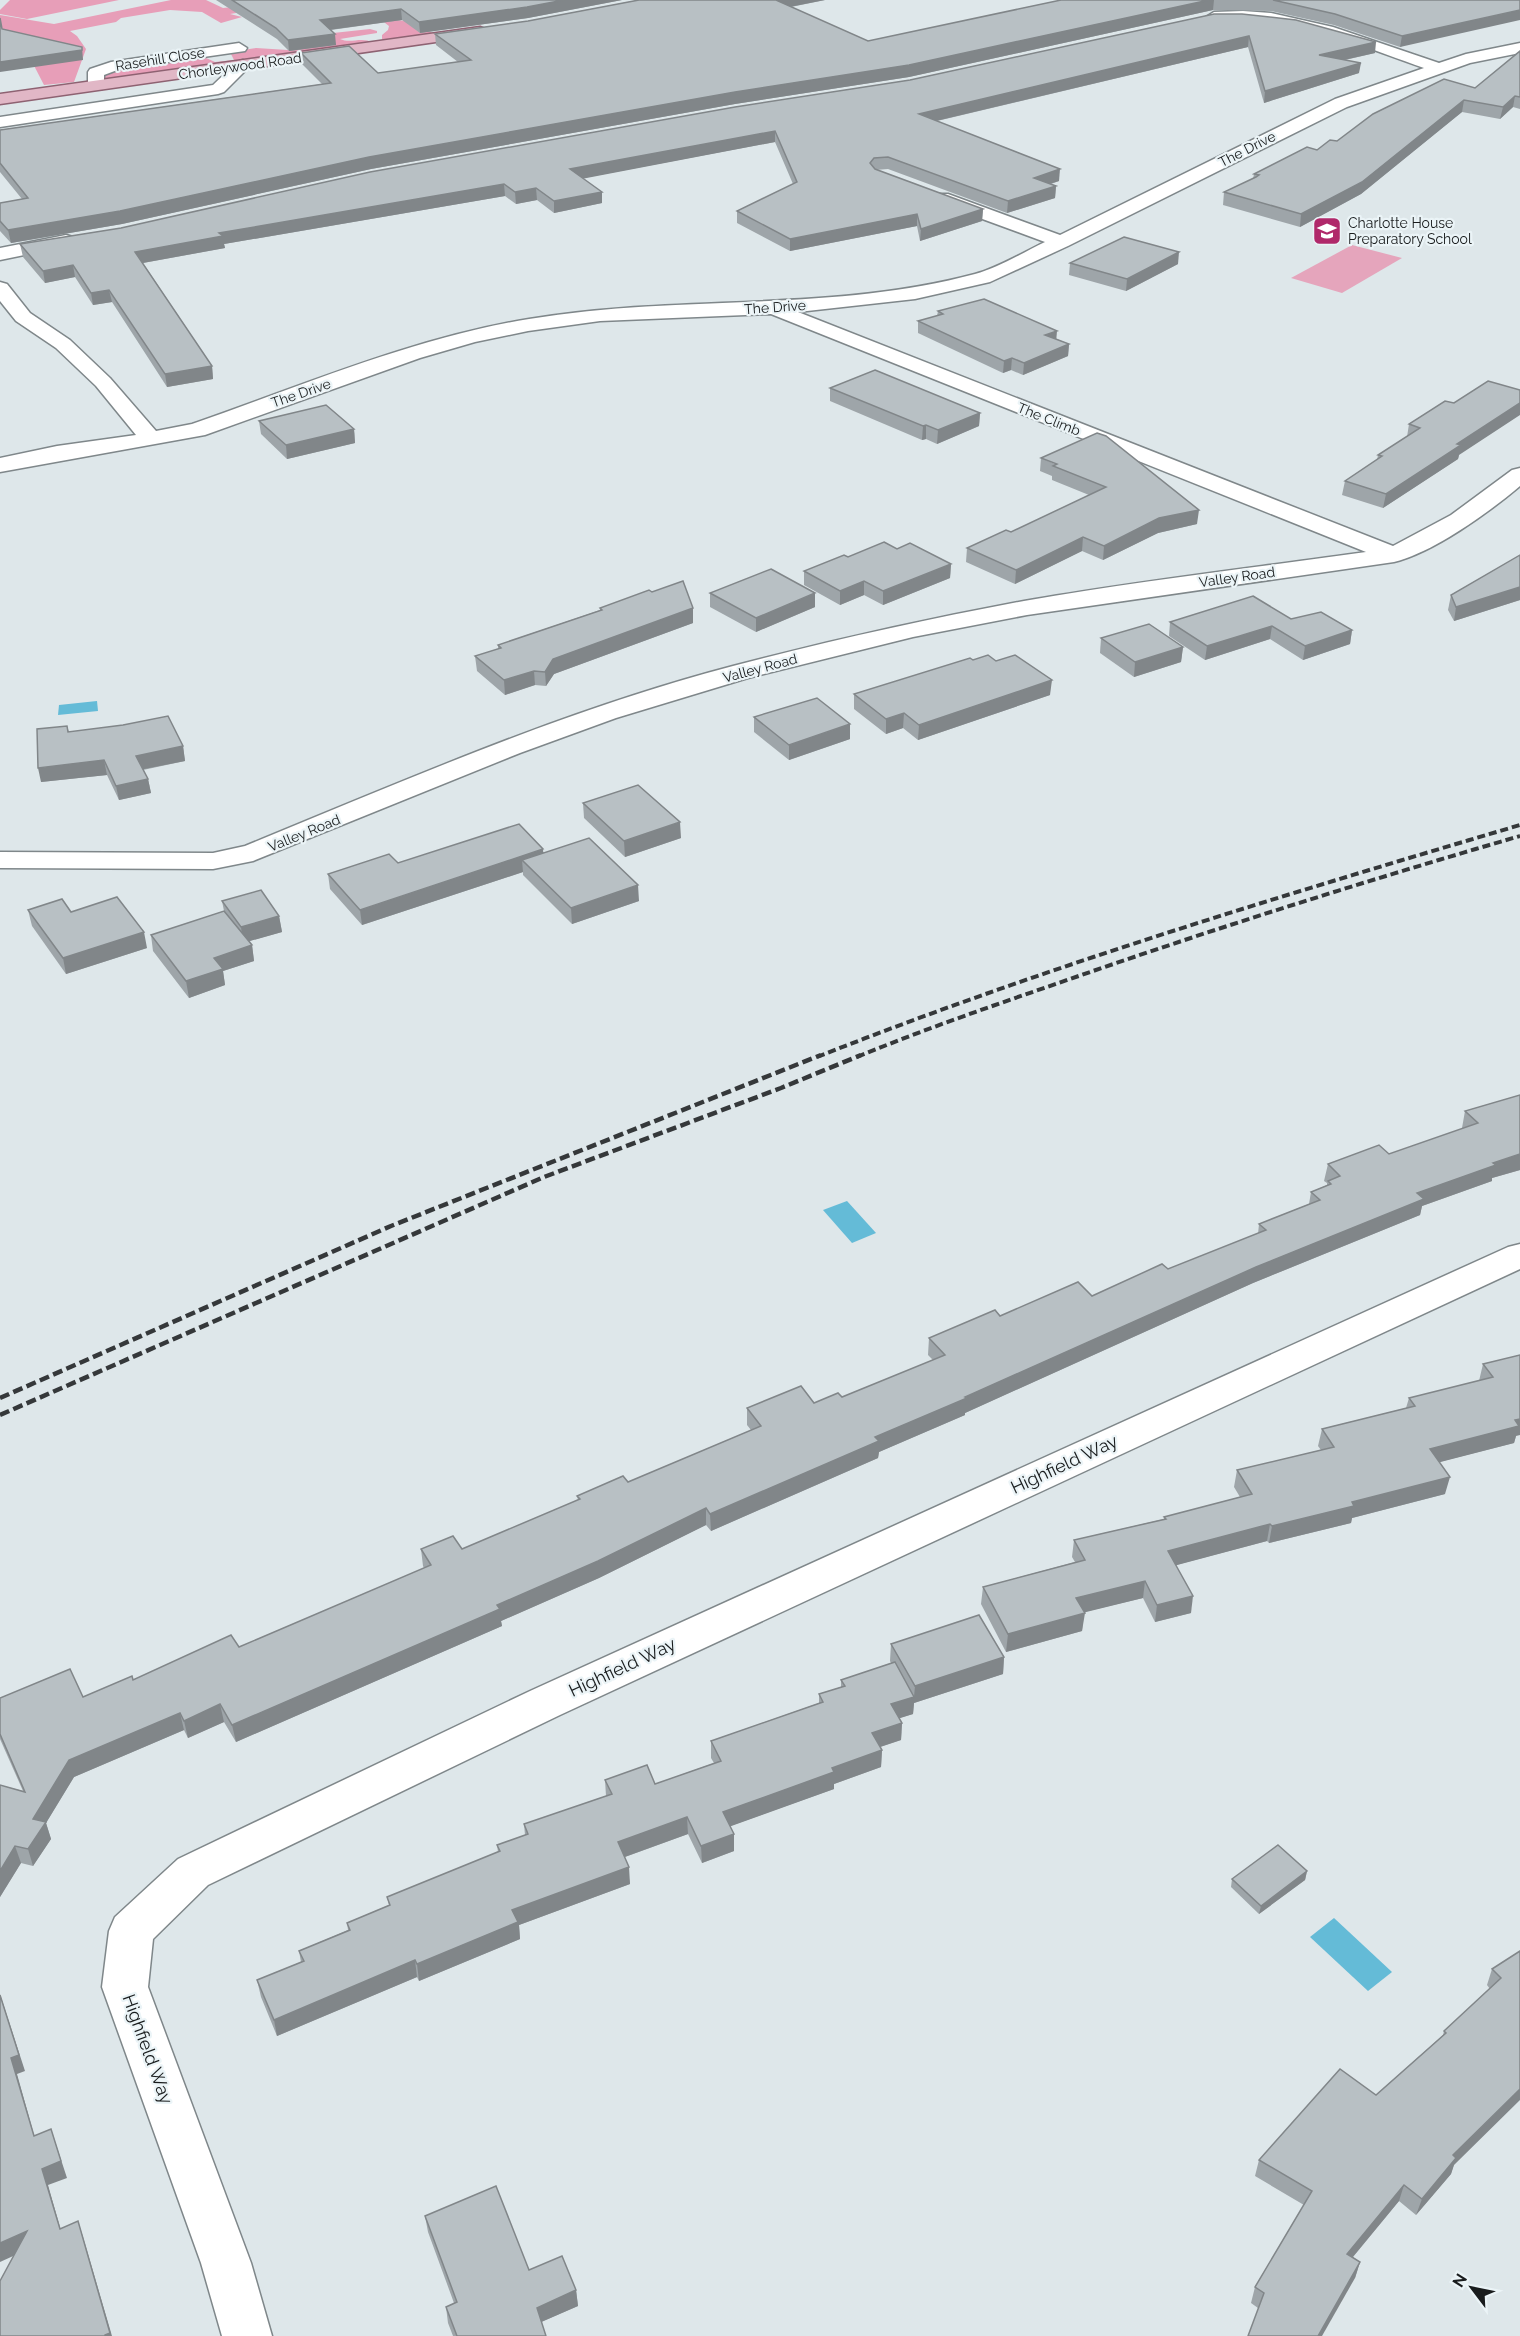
<svg xmlns="http://www.w3.org/2000/svg" width="1520" height="2336" viewBox="0 0 1520 2336" font-family="Raleway,sans-serif">
<rect width="100%" height="100%" fill="#dee7ea"/>
<path fill="#e5a5bc" d="M1352,245l50,13 -60,35 -51,-15z"/>
<g fill="#e79eb8">
<path d="M10,0h109l-92,19 -27,-5v-4z"/>
<path d="M171,0h35l17,8 31,-3 7,4 -31,5 12,3 -21,6 -19,-11 -32,-2 -49,8 -5,4 -46,9 7,5 9,13 -12,33 -30,3 -16,-31 -28,-23v-16l54,9z"/>
<path d="M368,0l29,20 18,2 1,8 16,2 -5,4 -36,5 -9,-2v-4l6,-5 1,-4 -26,-20z"/>
<path d="M370,29l7,2v2l-37,6c11,5 22,-3 33,4l-253,38 -17,-1 -11,-11 112,-12 11,5 19,-2 -4,-8 26,-4 32,2 46,-5 -10,-11z"/>
</g>
<g fill="#64bbd7">
<path d="M97,701l1,10 -40,4 1,-10z"/>
<path d="M847,1201l29,32 -24,10 -29,-33z"/>
<path d="M1334,1918l58,54 -24,19 -58,-54z"/>
</g>
<g fill="none" stroke-linecap="round" stroke-linejoin="round">
<g stroke="#7f878a" stroke-width="3">
<g id="street">
<path d="M1243,11l28,2 62,14 106,36 27,-9 54,-11v10l-50,10 -123,44 -279,139 -78,36 -75,17 -117,13 595,234 58,-31 61,-45 8,-2v18c-32,27 -86,66 -126,76l-367,53 -114,22 -165,41 -132,40 -96,35 -267,108 -40,8 -213,-1v-16l213,1 32,-7c161,-66 320,-136 488,-180 96,-25 194,-47 291,-65 113,-20 228,-33 342,-49l-595,-238 -171,7 -72,10 -53,11 -55,16 -215,77 -205,37v-14l57,-12 79,-11 -40,-49 -40,-38 -40,-27 -16,-20v-19l7,2 23,29 40,27 40,38 46,53 36,-7c110,-38 221,-86 337,-105 147,-25 300,-6 446,-45 23,-6 47,-21 70,-32l-109,-40 -3,-4 3,-4h12l112,41 275,-136 89,-31c-50,-17 -102,-40 -155,-46 -13,-1 -57,2 -63,-5l8,-5z"/>
<path d="M239,43l8,5 -2,3 -125,18 -16,6v11l-2,3h-12l-2,-3v-14l2,-3 21,-7z"/>
<path d="M243,60l8,5 -27,27 -6,2 -218,33v-10l213,-32 24,-23z"/>
<path d="M66,235l7,2 2,4 -2,4 -73,15v-12z"/>
<path d="M1520,1244v25l-960,446 -352,170 -55,54 -5,48 103,276 21,73h-50l-21,-73 -99,-276 7,-56 6,-14 63,-58 352,-168 978,-444z"/>
</g>
</g>
<g stroke="#8e6272" stroke-width="3">
<path id="primary" d="M480,27l5,2 3,3 -3,3 -485,69v-10z"/>
</g>
<use href="#street" fill="#fff" fill-rule="evenodd"/>
<use href="#primary" fill="#e1b7c6" fill-rule="evenodd"/>
<g stroke="#35383a" stroke-width="4" stroke-dasharray="8 4" stroke-linecap="butt">
<path d="M817,1057c230,-91 467,-162 703,-232"/>
<path d="M857,1057c70,-29 141,-53 213,-78 149,-52 299,-99 450,-143"/>
</g>
<g stroke="#35383a" stroke-width="4.5" stroke-dasharray="10 4.5" stroke-linecap="butt">
<path d="M0,1398l391,-172 430,-171"/>
<path d="M0,1415l544,-238 237,-89 80,-33"/>
</g>
</g>
<g fill="#9ea5a9">
<path d="M216,0h406l-94,18 -108,15 -18,-13 -71,10 5,15 -47,6 -12,-12z"/>
<path d="M638,0h187l-34,7 77,34 193,-41h459l-120,47 -66,-22 -63,-14 -58,-1 -304,67 -174,27 -364,65 -249,55 -111,19 -11,-12v-28l22,-4 -22,-27v-42l322,-46 -20,-20 -1,-11 77,20 80,-11 -22,-17 -1,-11 93,-13z"/>
<path d="M1214,14l161,39 -30,7 14,13 -95,30 -16,-56 -311,74 122,60 -8,3 5,2 -1,12 -48,15 -119,-44 -13,1 108,39 -1,12 -62,20 -3,-15 -127,25 -53,-28v-12l56,-27 -18,-42 -192,36 19,25 -48,10 -17,-13 -21,4 -11,-8 -281,48 1,4 -82,15 69,103 1,13 -46,8 -55,-85 -19,3 -18,-28 -30,6 -22,-26 -3,-13 101,-16 789,-148z"/>
<path d="M1520,51v58l-7,-2 -13,12 -38,-7 -101,82 -61,33 -77,-22 1,-13 29,-13 1,-5 221,-86z"/>
<path d="M1070,263l108,1 -52,27 -57,-16z"/>
<path d="M938,311l119,28 12,5 -1,12 -45,19 -12,-5 -8,3 -85,-40v-12l19,-5z"/>
<path d="M830,388l150,25 -1,13 -42,18 -11,-5 -4,1 -92,-39z"/>
<path d="M1445,401l14,54 -1,4 -75,49 -41,-13 3,-14 32,-21 1,-5 29,-18 2,-13z"/>
<path d="M259,421l95,8 1,14 -68,16 -26,-25z"/>
<path d="M1041,458l156,66 -39,9 -55,27 -21,-9 -67,33 -49,-22 1,-14 44,-16 78,-37 -37,-15v-4l-12,-5z"/>
<path d="M897,549l54,15 -1,14 -67,27 -19,-10 -24,10 -36,-20v-14l44,-14z"/>
<path d="M1520,555v45l-66,21 -6,-11 3,-15z"/>
<path d="M710,593l105,14 -59,25 -46,-25z"/>
<path d="M600,608l93,15 -139,51 -8,12 -11,-1 -30,10 -28,-24 -2,-15 23,-7v-4l102,-35z"/>
<path d="M1291,619l61,11 -2,14 -47,16 -33,-21 -65,21 -36,-24 1,-14z"/>
<path d="M1101,638l82,9 -2,15 -47,15 -34,-24z"/>
<path d="M973,660l77,35 -132,45 -15,-12 -17,6 -32,-25v-15z"/>
<path d="M754,717l96,22 -61,21 -35,-28z"/>
<path d="M67,726l2,6 114,14 2,15 -42,9 5,9 3,14 -32,7 -12,-25 -66,7z"/>
<path d="M583,803l98,35 -56,19 -41,-39z"/>
<path d="M544,852l95,49 -67,23 -49,-49v-3l-161,53 -32,-36 -2,-15 70,-11z"/>
<path d="M222,901l57,15 3,16 -33,9 3,4 2,16 -31,10 2,14 -36,13 -36,-47 -2,-16 73,-24z"/>
<path d="M28,910l43,2 76,36 -81,26 -34,-48z"/>
<path d="M1520,1095v75l-28,8v3l-70,25 -2,9 -167,68 -288,130v2l-86,37 -1,6 -167,73 -5,-6 -107,53 -98,43 1,5 -266,116 -12,-20 -36,16 -4,-8 -110,47 -28,46 5,16 -18,27 -12,-3 -21,34v-112l23,6 -23,-52v-41l83,-1 50,-17 106,-33 185,-79 -1,-2 -2,-17h41l116,-49 -1,-4 51,-14 123,-52 -4,-5v-17l67,-5 28,-6 91,-37 -5,-5 1,-17 71,-22 92,-20 76,-27 90,-35 1,-10 50,-20 2,-12 16,-7v-2l-3,-2 4,-17 61,-10 73,-25v-1l3,-17z"/>
<path d="M1520,1355l-4,81 -2,7 -75,19 6,32 -93,24 -1,5 -82,20 -2,-2 -91,24 15,48 -36,9 -12,-24 -59,14 -2,19 -76,21 -25,-48 2,-17 92,-25 -3,-5 2,-17 90,-21v-2l76,-20 -6,-10 3,-17 84,-20 -3,-4 4,-17 84,-21 3,-10 70,-17 4,-17z"/>
<path d="M891,1644l113,13 -1,17 -89,29 -1,11 -14,4 3,5 -1,17 -21,7 2,3 -1,17 -47,17v5l-104,37 4,8v17l-32,12 -14,-29 -63,23 5,27 -111,41 1,14 -101,42 -2,-4 -140,59 -16,-39 -4,-17 44,-18 -2,-11 49,-21 -1,-7 42,-18 -2,-8 111,-45 -1,-7 28,-10 -1,-11 82,-28 -1,-16 50,4 59,-21 -3,-5v-17l108,-38v-9l22,-7v-7l50,-17 -1,-2z"/>
<path d="M1307,1871l-2,9 -46,34 -28,-27 1,-8z"/>
<path d="M1520,1951l-69,223 -35,41 -17,-14 -46,56 7,5 -5,16 -97,30 -7,-5 4,-16 49,-82 -49,-29 4,-16 117,-65 67,-60 1,-4 46,-42 -3,-4 5,-16z"/>
<path d="M425,2216l104,54 47,20 2,16 -37,16 5,14h-93l-5,-13 -2,-16 8,-4 -26,-71z"/>
</g>
<g fill="#818689">
<path d="M564,0h58l-94,18 -108,15 -1,-11z"/>
<path d="M774,0h51l-51,10z"/>
<path d="M1209,0h5l-1,10 -304,67 -174,27 -364,65 -249,55 -111,19 -3,-13 361,-73z"/>
<path d="M401,9l1,11 -81,11 -1,-11z"/>
<path d="M1520,10v10l-120,27 2,-11z"/>
<path d="M335,34l1,11 -47,6 -1,-11z"/>
<path d="M1249,36l-1,11 -329,78v-11z"/>
<path d="M1376,42l-1,11 -58,13 2,-11z"/>
<path d="M82,47l1,13 -83,12v-10z"/>
<path d="M1361,63l-2,10 -95,30 1,-12z"/>
<path d="M1515,96l-2,11 -13,12 3,-12z"/>
<path d="M1464,100l-2,12 -101,82 -61,33 1,-13z"/>
<path d="M775,131v11l-204,39 -1,-12z"/>
<path d="M1060,169l-1,12 -26,8 1,-11z"/>
<path d="M504,184l1,12 -281,48 1,4 -88,16 -2,-12 84,-19z"/>
<path d="M1056,186l-1,12 -48,15 1,-12z"/>
<path d="M536,188l1,12 -21,4 -1,-12z"/>
<path d="M602,192v11l-48,10v-12z"/>
<path d="M983,209l-1,12 -62,20 1,-12z"/>
<path d="M917,214v12l-127,25v-12z"/>
<path d="M1179,252l-1,12 -52,27 1,-12z"/>
<path d="M73,265l2,12 -30,6 -2,-12z"/>
<path d="M109,290l3,12 -19,3 -2,-12z"/>
<path d="M1057,331l-1,12 -11,-8z"/>
<path d="M1069,344l-1,12 -45,19 1,-12z"/>
<path d="M1012,358l-1,12 -8,3 1,-12z"/>
<path d="M212,366l1,13 -46,8 -2,-13z"/>
<path d="M1520,403v12l-61,40 -1,4 -75,49 3,-14 71,-50z"/>
<path d="M980,413l-1,13 -42,18 1,-14z"/>
<path d="M926,425v14l-4,1 1,-14z"/>
<path d="M354,429l1,14 -68,16 -1,-14z"/>
<path d="M1199,510l-2,14 -39,9 -55,27 1,-14 55,-28z"/>
<path d="M1083,537l-1,14 -67,33 1,-14z"/>
<path d="M951,564l-1,14 -67,27v-14z"/>
<path d="M864,581v14l-24,10v-14z"/>
<path d="M1520,587v13l-66,21 2,-14z"/>
<path d="M815,593v14l-59,25v-14z"/>
<path d="M693,608v15l-139,51 -8,12 -1,-14 8,-13z"/>
<path d="M1272,626l-2,13 -65,21 2,-14z"/>
<path d="M1352,630l-2,14 -47,16 2,-14z"/>
<path d="M1183,647l-2,15 -47,15 1,-15z"/>
<path d="M534,671l1,14 -30,10 -1,-15z"/>
<path d="M1052,680l-2,15 -132,45 1,-15z"/>
<path d="M904,713l-1,15 -17,6v-15z"/>
<path d="M850,724v15l-61,21v-15z"/>
<path d="M183,746l2,15 -46,9 -3,-14z"/>
<path d="M104,760l3,15 -66,7 -3,-14z"/>
<path d="M148,779l3,14 -32,7 -3,-14z"/>
<path d="M680,822l1,16 -56,19 -1,-16z"/>
<path d="M543,849l1,15 -22,-4 1,12 -161,53 -2,-15z"/>
<path d="M638,885l1,16 -67,23 -1,-16z"/>
<path d="M279,916l3,16 -39,11 -2,-16z"/>
<path d="M144,932l3,16 -81,26 -3,-16z"/>
<path d="M252,945l2,16 -31,10 2,14 -36,13 -3,-17 28,-23z"/>
<path d="M1520,1154v16l-28,8v3l-70,25 -2,9 -167,68 -288,130v2l-86,37 -1,6 -167,73 -1,-17 165,-77 542,-244 76,-30z"/>
<path d="M1520,1419v16l-4,1 -2,7 -89,23 5,-17z"/>
<path d="M1450,1477l-5,17 -93,24 -1,5 -82,20 3,-17 80,-24z"/>
<path d="M706,1508v17l-107,53 -98,43 1,5 -266,116 -4,-17 265,-120z"/>
<path d="M1270,1524l-3,17 -101,27 2,-17z"/>
<path d="M1145,1581l-2,17 -69,17 2,-17z"/>
<path d="M1193,1596l-2,17 -36,9 2,-17z"/>
<path d="M1085,1613l-3,18 -76,21 2,-18z"/>
<path d="M1004,1657l-1,17 -89,29 -1,11 -22,7v-17l23,-7 1,-11z"/>
<path d="M220,1704l4,18 -36,16 -4,-17z"/>
<path d="M180,1713l4,17 -110,47 -28,46 5,16 -18,27 -5,-17 5,-30 36,-59z"/>
<path d="M902,1723l-1,17 -30,10 1,-17z"/>
<path d="M882,1750l-1,17 -47,17v5l-111,40v-17l109,-44z"/>
<path d="M687,1817l1,17 -69,25 -1,-17z"/>
<path d="M734,1834v17l-32,12 -1,-17z"/>
<path d="M15,1846l6,17 -21,34v-26z"/>
<path d="M629,1867l1,17 -111,41 1,14 -101,42 -2,-17 95,-54z"/>
<path d="M1307,1871l-2,9 -46,34 2,-8z"/>
<path d="M415,1960l2,17 -140,59 -3,-16z"/>
<path d="M0,1994l25,77 -8,3 22,79 -5,-17 -23,-78z"/>
<path d="M1520,2089v11l-66,65 -3,9 -35,41 6,-16 31,-44z"/>
<path d="M51,2129l16,49 -19,7 17,60 -23,-76z"/>
<path d="M1404,2185l-5,16 -57,69 5,-16z"/>
<path d="M78,2221l5,16 29,99h-7z"/>
<path d="M27,2231l6,16 -33,15v-19z"/>
<path d="M1360,2262l-5,16 -33,58h-4z"/>
<path d="M576,2290l2,16 -39,17 -2,-15z"/>
</g>
<g fill="#b8c0c4" stroke="#818689" stroke-width="1.5">
<path d="M232,0h332l-37,7 -108,15 -18,-13 -81,11 15,14 -47,6 -12,-12z"/>
<path d="M639,0h137l92,41 193,-41h148l-300,65 -174,27 -366,65 -249,54 -112,19 -8,-9v-18l28,-5 -28,-35v-33l331,-47 -30,-30 48,-7 29,27 93,-13 -36,-26 93,-13z"/>
<path d="M1273,0h247v10l-118,26 -67,-22z"/>
<path d="M1214,14h28l54,6 80,22 -57,13 42,8 -96,28 -16,-55 -330,78 141,55 -26,9 22,8 -48,15 -120,-44 -14,1 -4,5 5,6 108,40 -62,20 -4,-15 -127,25 -53,-28 60,-29 -22,-51 -205,38 32,23 -48,9 -18,-13 -21,4 -11,-8 -285,49 4,3 -88,16 77,114 -47,8 -56,-84 -18,3 -18,-28 -30,6 -23,-27 101,-16 249,-56 365,-65 175,-27z"/>
<path d="M0,18l2,11 80,18v3l-82,12z"/>
<path d="M1520,51v46l-5,-1 -12,11 -39,-7 -102,82 -61,32 -77,-22 32,-15 3,-2 -5,-1 53,-27 10,3 13,-10 7,1 36,-27 71,-35 31,9z"/>
<path d="M1124,237l55,15 -52,27 -57,-16z"/>
<path d="M984,299l73,32 -12,4 24,9 -45,19 -12,-5 -8,3 -86,-40 25,-7 -5,-3z"/>
<path d="M875,370l105,43 -42,17 -12,-5 -3,1 -93,-38z"/>
<path d="M1488,381l32,9v13l-63,41 4,1 -75,49 -41,-13 37,-25 -4,-1 42,-27 -11,-4 36,-23 9,2z"/>
<path d="M326,405l28,24 -68,16 -27,-24z"/>
<path d="M1097,433l9,3 93,74 -40,8 -55,28 -21,-9 -67,33 -49,-22 39,-18 5,2 95,-45 -53,-21 4,-2 -16,-6z"/>
<path d="M884,542l13,7 13,-6 41,21 -68,27 -19,-10 -24,10 -36,-20 40,-16 4,2z"/>
<path d="M1520,555v32l-64,20 -5,-12z"/>
<path d="M771,569l44,24 -59,25 -46,-25z"/>
<path d="M683,581l10,27 -140,51 -8,13 -11,-1 -30,9 -29,-24 26,-8 -3,-3 104,-35 -2,-2 49,-18 3,2z"/>
<path d="M1253,596l38,23 30,-7 31,18 -47,16 -33,-20 -65,20 -37,-24z"/>
<path d="M1149,624l34,23 -48,15 -34,-24z"/>
<path d="M988,655l8,6 19,-6 37,25 -133,45 -15,-12 -18,6 -32,-25 116,-36 3,2z"/>
<path d="M817,698l33,26 -61,21 -35,-28z"/>
<path d="M168,716l15,30 -47,10 12,23 -32,7 -12,-26 -66,8 -1,-39 30,-3 1,6 55,-7z"/>
<path d="M638,785l42,37 -56,19 -41,-38z"/>
<path d="M519,824l24,25 -183,61 -32,-36 61,-20 9,9z"/>
<path d="M589,838l49,47 -67,23 -49,-48z"/>
<path d="M261,890l18,26 -38,11 -19,-26z"/>
<path d="M117,897l27,35 -81,26 -35,-48 34,-11 9,13z"/>
<path d="M224,911l28,34 -38,13 9,11 -37,12 -35,-46z"/>
<path d="M1520,1095v59l-27,9 3,2 -79,28 7,6 -168,68 -291,130 2,1 -92,39 4,4 -169,73 -4,-6 -108,53 -101,44 3,4 -268,116 -12,-21 -36,17 -4,-8 -111,47 -36,59 13,3 -18,27 -13,-3 -15,25v-86l25,7 -25,-58v-36l70,-29 13,28 49,-21 1,4 98,-45 8,12 192,-82 -10,-16 32,-13 9,13 118,-50 -3,-3 46,-20 5,6 133,-56 -14,-18 54,-22 13,17 24,-10 4,4 103,-42 -16,-17 66,-28 5,6 78,-34 14,14 70,-32 6,5 98,-39 -7,-6 61,-24 -9,-8 20,-8 -3,-3 12,-5 -12,-12 51,-19 10,9 89,-31 -13,-12z"/>
<path d="M1520,1355v64l-5,1 4,6 -89,23 20,28 -98,25 2,4 -82,20 -2,-2 -102,27 25,45 -36,9 -12,-24 -69,17 9,15 -77,21 -25,-47 102,-27 -11,-20 92,-21 -2,-2 88,-23 -15,-24 97,-23 -12,-18 93,-23 -6,-8 84,-21 -10,-13z"/>
<path d="M979,1615l25,42 -89,29 -24,-42z"/>
<path d="M895,1662l19,35 -23,7 11,19 -30,10 10,17 -50,18 2,4 -111,40 11,22 -33,12 -14,-29 -69,25 11,25 -117,43 6,12 -101,42 -2,-4 -141,60 -17,-40 47,-19 -5,-10 51,-21 -3,-7 43,-18 -3,-8 113,-46 -3,-6 31,-11 -4,-10 88,-30 -7,-14 42,-15 8,19 66,-23 -10,-20 112,-39 -4,-8 26,-8 -4,-6z"/>
<path d="M1278,1845l29,26 -46,35 -29,-27z"/>
<path d="M1520,1951v138l-67,66 3,3 -34,41 -18,-14 -57,69 13,8 -42,74h-70l16,-43 -9,-6 57,-96 -53,-31 81,-91 36,26 70,-62 -2,-2 57,-53 -9,-9z"/>
<path d="M0,1995l19,60 -8,3 23,78 17,-7 10,32 -19,8 18,60 18,-8 32,112 -5,2v1h-105v-55l27,-50 -27,12z"/>
<path d="M496,2186l33,84 33,-14 14,34 -39,18 9,28h-89l-11,-29 11,-5 -32,-86z"/>
</g>
<defs>
<g id="school-square" transform="scale(1.5)"><rect x="-9" y="-9" width="18" height="18" rx="4" fill="#b0286a" stroke="#ebf4f7"/><path d="M0-5L7-2L0 1L-7-2ZM-4 1L0 2.5L4 1V4Q0 6-4 4Z" fill="#fff"/></g>
</defs>
<g fill-rule="evenodd">
<use href="#school-square" x="1327" y="231"/>
</g>
<g text-anchor="middle" dominant-baseline="central" stroke-width="4.5" stroke-linejoin="round" paint-order="stroke">
<g font-size="14" fill="#191c1d" stroke="#ebf4f7">
<text transform="translate(160 59) rotate(-9)">Rasehill Close</text>
<text transform="translate(240 66) rotate(-8)">Chorleywood Road</text>
<text transform="translate(1247 149) rotate(-27)">The Drive</text>
<text transform="translate(775 307) rotate(-4)">The Drive</text>
<text transform="translate(301 393) rotate(-19)">The Drive</text>
<text transform="translate(1049 419) rotate(22)">The Climb</text>
<text transform="translate(1237 577) rotate(-8)">Valley Road</text>
<text transform="translate(760 668) rotate(-15)">Valley Road</text>
<text transform="translate(304 833) rotate(-22)">Valley Road</text>
</g>
<g font-size="14" fill="#191c1d" stroke="#ebf4f7" text-anchor="start">
<text x="1348" y="223">Charlotte House<tspan x="1348" dy="16">Preparatory School</tspan></text>
</g>
<g font-size="18" fill="#191c1d" stroke="#ebf4f7">
<text transform="translate(1064 1464) rotate(-25)">Highfield Way</text>
<text transform="translate(622 1667) rotate(-25)">Highfield Way</text>
<text transform="translate(148 2049) rotate(70)">Highfield Way</text>
</g>
</g>
<g transform="translate(1472 2288) rotate(302)" stroke="#ebf4f7" stroke-width="4.5" paint-order="stroke">
<path d="M0-4.5L10 22L0 15L-10 22Z" fill="#191c1d"/>
<text y="-9" font-size="16" font-weight="bold" text-anchor="middle" fill="#191c1d">N</text>
</g>
</svg>
